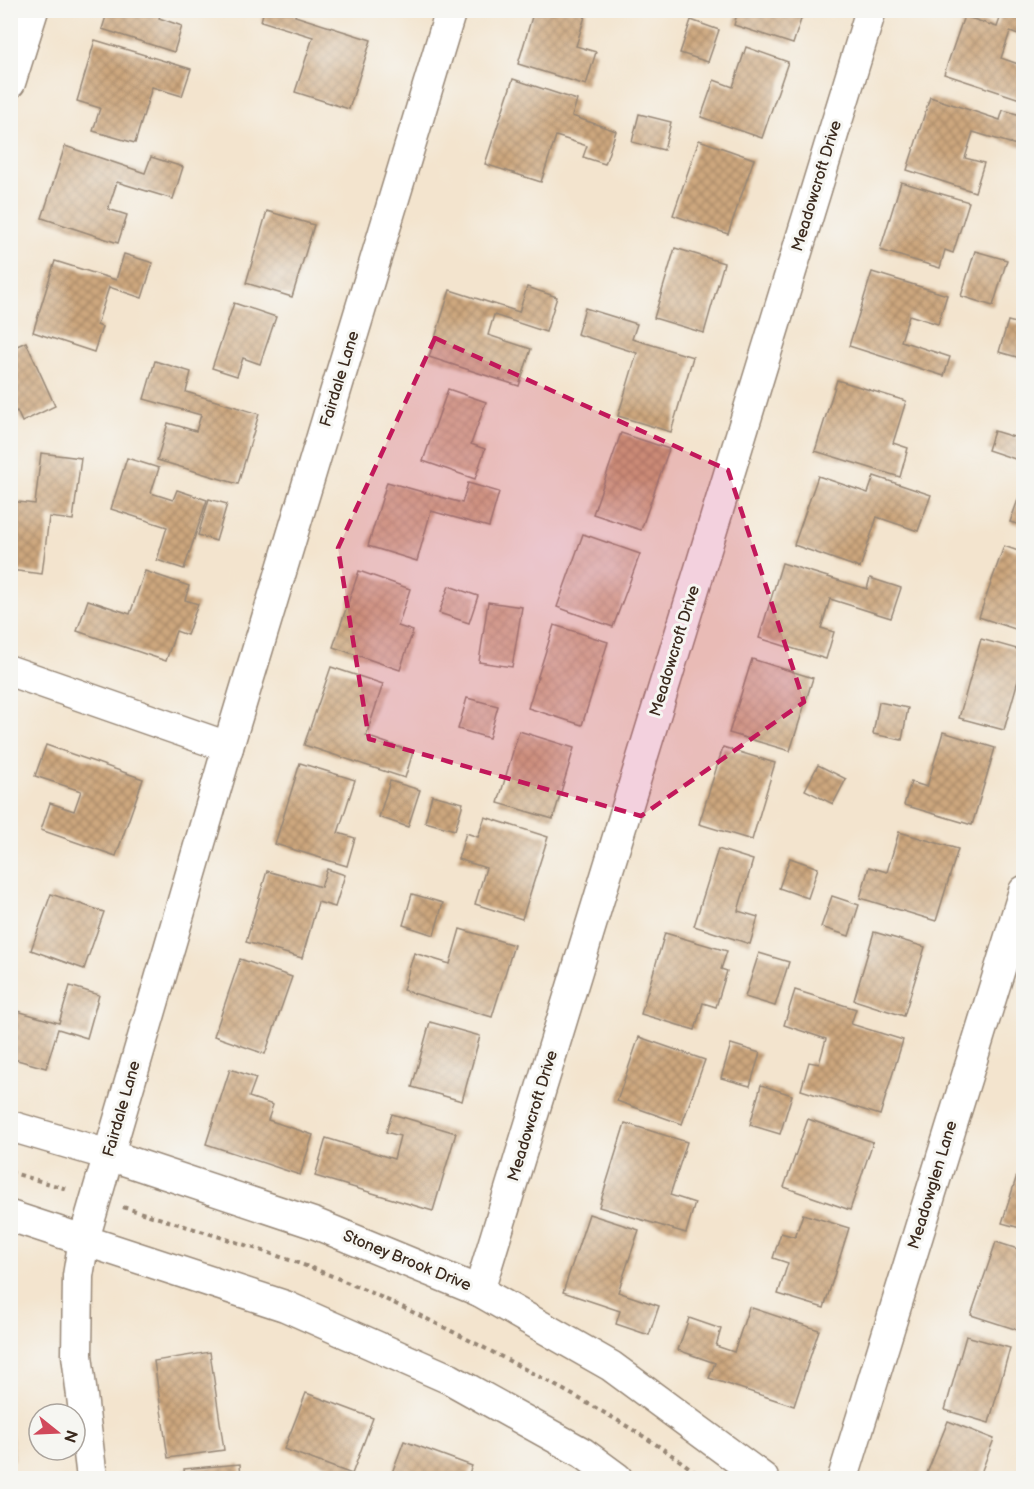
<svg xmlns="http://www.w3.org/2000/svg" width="1034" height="1489" viewBox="0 0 1034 1489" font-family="'Balsamiq Sans',sans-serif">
<defs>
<pattern id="building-cross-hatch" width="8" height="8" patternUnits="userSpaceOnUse" patternTransform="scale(1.5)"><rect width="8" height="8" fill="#cda77e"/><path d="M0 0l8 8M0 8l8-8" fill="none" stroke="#a88867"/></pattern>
</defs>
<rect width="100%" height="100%" fill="#f6f6f2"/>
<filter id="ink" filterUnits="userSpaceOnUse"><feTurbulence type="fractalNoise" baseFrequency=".0167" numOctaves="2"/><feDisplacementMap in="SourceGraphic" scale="12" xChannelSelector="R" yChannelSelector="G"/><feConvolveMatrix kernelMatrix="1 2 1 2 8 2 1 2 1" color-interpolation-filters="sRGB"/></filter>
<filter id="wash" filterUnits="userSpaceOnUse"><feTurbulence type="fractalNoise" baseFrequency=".008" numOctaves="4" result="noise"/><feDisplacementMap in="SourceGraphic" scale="24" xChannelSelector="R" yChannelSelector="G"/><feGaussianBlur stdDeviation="1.35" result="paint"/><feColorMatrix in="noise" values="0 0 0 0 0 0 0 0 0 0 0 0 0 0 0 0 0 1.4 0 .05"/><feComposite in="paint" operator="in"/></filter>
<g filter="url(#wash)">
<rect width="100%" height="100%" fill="#f3e4ce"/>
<g id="blocks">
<g fill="url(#building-cross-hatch)">
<path d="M108,10h54l-3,8 23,8 -8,26 -72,-23z"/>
<path d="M214,10h19l-2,6z"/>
<path d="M264,10h32l-1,6 76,24 -22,69 -54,-17 18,-55 -52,-16z"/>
<path d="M366,10h18l-1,6z"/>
<path d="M534,10h53l-11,36 20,6 -10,33 -68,-21z"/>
<path d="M738,10h66l-11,34 -59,-19z"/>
<path d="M1003,10h11l10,4v23l-14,-5 -9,26 23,8 -1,34 -79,-26 20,-58 33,11z"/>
<path d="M691,20l28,10 -11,32 -28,-9z"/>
<path d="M95,40l96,29 -9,27 -30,-9 -17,56 -42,-12 7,-23 -23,-7z"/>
<path d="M746,47l42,15 -26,76 -61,-21 13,-37 19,7z"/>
<path d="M513,79l64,21 -5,16 44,15 -11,33 -22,-7 4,-11 -31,-10 -15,46 -56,-18z"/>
<path d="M930,97l70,23 3,-10 21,6 -1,31 -50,-15 -8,26 19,5 -9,29 -68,-22z"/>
<path d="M639,114l32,8 -7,28 -32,-8z"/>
<path d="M699,140l55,19 -26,75 -55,-19z"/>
<path d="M65,146l80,27 6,-16 32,10 -10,32 -56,-17 -9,27 19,6 -9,28 -76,-25z"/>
<path d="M901,182l68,20 -16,51 -8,-3 -5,18 -60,-18z"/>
<path d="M267,211l47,14 -22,72 -46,-14z"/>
<path d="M675,248l49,15 -20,70 -50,-15z"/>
<path d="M975,251l32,9 -14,46 -32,-10z"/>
<path d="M124,254l29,9 -11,35 -33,-11 -12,38 5,2 -8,25 -61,-20 22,-71 61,19z"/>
<path d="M872,272l75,23 -9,29 -29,-9 -8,26 49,16 -6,19 -95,-30z"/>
<path d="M527,287l30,10 -11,35 -52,-17 -6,20 43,14 -12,37 -90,-29 21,-67 69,22z"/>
<path d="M234,303l42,14 -16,47 -17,-6 -6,18 -25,-8z"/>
<path d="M585,308l52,16 -5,15 61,18 -22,75 -53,-16 19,-63 -60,-19z"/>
<path d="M1008,321l16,4v34l-25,-7z"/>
<path d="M26,342l29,64 -33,16 -5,-11 -7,3v-65z"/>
<path d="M155,361l36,11 -5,20 73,22 -21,70 -81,-24 11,-37 28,8 5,-16 -57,-16z"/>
<path d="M837,380l69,21 -13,42 15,5 -8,29 -85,-26z"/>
<path d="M448,389l38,13 -15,42 14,5 -10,30 -52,-18z"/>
<path d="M994,431l30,9v22l-36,-12z"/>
<path d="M621,433l48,16 -28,81 -48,-16z"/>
<path d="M41,453l40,5 -8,62 -24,-3 -7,57 -32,-4v-69l25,3z"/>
<path d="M127,458l32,10 -8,25 22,7 4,-10 30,10 -23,69 -27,-9 10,-33 -56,-18z"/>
<path d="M818,476l50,17 6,-17 57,19 -13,36 -41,-14 -17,51 -66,-23z"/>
<path d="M387,482l75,21 6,-20 31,9 -10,35 -58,-16 -14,50 -49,-15z"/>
<path d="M1024,483v43l-14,-4z"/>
<path d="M209,499l18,5 -11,37 -18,-6z"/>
<path d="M583,534l57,20 -27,73 -56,-20z"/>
<path d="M1004,546l20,7v79l-45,-15z"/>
<path d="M782,563l85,26 3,-11 31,10 -10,30 -61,-19 -9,29 13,4 -8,27 -67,-21z"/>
<path d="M145,571l44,15 -4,14 13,4 -11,31 -11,-4 -10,30 -89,-30 11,-31 42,14z"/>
<path d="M359,571l51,18 -12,37 15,5 -13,39 -67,-23z"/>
<path d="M449,586l29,10 -9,27 -30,-10z"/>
<path d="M488,602l34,5 -10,60 -33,-5z"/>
<path d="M554,625l54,17 -26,83 -54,-17z"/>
<path d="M981,639l43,12v8l-20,71 -45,-12z"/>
<path d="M752,659l61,19 -23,73 -61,-18z"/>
<path d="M331,667l52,17 -17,52 47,16 -8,26 -101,-33z"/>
<path d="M467,698l31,8 -9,32 -31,-9z"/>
<path d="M879,702l29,6 -6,32 -29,-6z"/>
<path d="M519,731l55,17 -21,71 -55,-16z"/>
<path d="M943,732l52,16 -23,77 -68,-20 7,-23 16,5z"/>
<path d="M46,745l97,34 -27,77 -75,-26 9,-27 24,8 7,-20 -46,-15z"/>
<path d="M723,747l52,16 -23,77 -53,-16z"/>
<path d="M300,763l55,17 -17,53 17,5 -8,28 -72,-22z"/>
<path d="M818,765l28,14 -13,25 -28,-14z"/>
<path d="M390,781l30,9 -12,37 -29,-10z"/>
<path d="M432,795l31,8 -8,27 -30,-8z"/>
<path d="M485,817l63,20 -26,82 -47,-15 11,-36 -28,-9 8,-26 12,4z"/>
<path d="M899,832l59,17 -22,72 -76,-23 9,-31 18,5z"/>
<path d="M718,849l35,11 -15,51 20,6 -8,27 -56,-18z"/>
<path d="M790,858l28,10 -10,30 -29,-10z"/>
<path d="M327,869l18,6 -10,32 -17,-5 -16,56 -56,-16 21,-71 54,16z"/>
<path d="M51,894l53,18 -20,57 -53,-19z"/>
<path d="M412,894l31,9 -9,32 -31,-10z"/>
<path d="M832,896l27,9 -10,31 -28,-9z"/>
<path d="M460,929l54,16 -22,72 -89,-27 11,-37 36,11z"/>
<path d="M874,932l51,15 -21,69 -50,-16z"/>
<path d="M665,933l62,18 -6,18 6,2 -11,36 -13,-4 -8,27 -54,-16z"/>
<path d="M759,953l30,9 -14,44 -30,-9z"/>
<path d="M240,959l52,18 -27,77 -51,-18z"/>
<path d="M70,986l29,9 -12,43 -29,-9 -12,39 -36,-10v-49l49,14z"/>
<path d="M795,990l61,19 -5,15 52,16 -23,75 -79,-25 8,-28 10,2 7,-25 -42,-14z"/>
<path d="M430,1022l50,14 -18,65 -50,-14z"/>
<path d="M639,1037l66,23 -23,64 -65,-23z"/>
<path d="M731,1044l29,9 -10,33 -29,-8z"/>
<path d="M230,1069l26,9 -7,19 24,8 -5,15 45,15 -13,40 -94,-31z"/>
<path d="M761,1085l31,10 -12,39 -30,-9z"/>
<path d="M392,1114l64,19 -23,78 -118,-35 11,-38 68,21 6,-23 -14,-4z"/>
<path d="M808,1119l65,23 -23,68 -66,-23z"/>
<path d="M625,1123l62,19 -17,53 25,8 -9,30 -87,-26z"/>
<path d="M1024,1153v76l-22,-6z"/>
<path d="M589,1214l50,16 -21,62 41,14 -10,29 -33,-11 4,-13 -57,-19z"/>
<path d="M803,1214l46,14 -25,80 -46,-14 10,-31 -15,-5 8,-25 14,4z"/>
<path d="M996,1242l28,9v81l-53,-17z"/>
<path d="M749,1307l70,23 -25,76 -85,-28 6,-15 -37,-13 11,-32 32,11 -5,17 18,6z"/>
<path d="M966,1336l44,12 -21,75 -44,-13z"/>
<path d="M210,1352l14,98 -56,8 -14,-97z"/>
<path d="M306,1393l67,25 -21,56 -68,-25z"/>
<path d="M948,1421l46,18 -15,39h-54z"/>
<path d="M10,1434h2l3,26h-5z"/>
<path d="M404,1441l68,25 -5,12h-77z"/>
<path d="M240,1464l1,14h-56l-1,-9z"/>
</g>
</g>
</g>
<g filter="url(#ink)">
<use href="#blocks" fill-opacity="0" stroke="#978776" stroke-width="1.5"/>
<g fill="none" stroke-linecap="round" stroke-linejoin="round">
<g stroke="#978776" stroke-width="33">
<g id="minor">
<path d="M10,83l23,-73"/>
<path d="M10,671l218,76"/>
<path d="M10,1126l99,29 207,69 163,67 132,75 152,112"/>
<path d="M10,1216l275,90 165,73 133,74 34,25"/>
<path d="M479,1291l392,-1281"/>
<path d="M92,1478l-15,-123 1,-79 6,-37 144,-492 223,-737"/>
<path d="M843,1478l181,-587"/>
</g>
</g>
<g stroke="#978776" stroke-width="4" stroke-dasharray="4.5 4.5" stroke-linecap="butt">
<path d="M10,1172l60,18"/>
<path d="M123,1207c64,20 130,39 194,63 76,30 149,68 221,106 57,31 114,62 165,102"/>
</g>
<use href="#minor" stroke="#fff" stroke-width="30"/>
</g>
</g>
<path fill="#c2185b" fill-opacity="0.2" stroke="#c2185b" stroke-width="4.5" stroke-dasharray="12 8" stroke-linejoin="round" d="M435,338l293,132 76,232 -163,114 -272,-77 -31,-191z"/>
<g text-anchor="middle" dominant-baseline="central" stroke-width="6" stroke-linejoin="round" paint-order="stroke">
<g font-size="16" fill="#3b2a1e" stroke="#f6f6f2">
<text transform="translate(817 186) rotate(-73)">Meadowcroft Drive</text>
<text transform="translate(340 379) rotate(-73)">Fairdale Lane</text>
<text transform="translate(675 651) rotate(-73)">Meadowcroft Drive</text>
<text transform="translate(122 1109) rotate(-74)">Fairdale Lane</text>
<text transform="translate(533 1116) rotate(-73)">Meadowcroft Drive</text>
<text transform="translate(933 1185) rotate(-73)">Meadowglen Lane</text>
<text transform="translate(407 1261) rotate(22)">Stoney Brook Drive</text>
</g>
</g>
<rect width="1034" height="1489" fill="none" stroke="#f6f6f2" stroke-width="36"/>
<g transform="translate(57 1432) rotate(108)"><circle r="28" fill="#f6f6f2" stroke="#aba49d" stroke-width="1.5"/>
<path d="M0-4.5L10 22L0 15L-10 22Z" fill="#d1495b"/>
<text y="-9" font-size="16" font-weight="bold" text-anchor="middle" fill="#3b2a1e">N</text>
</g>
</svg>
